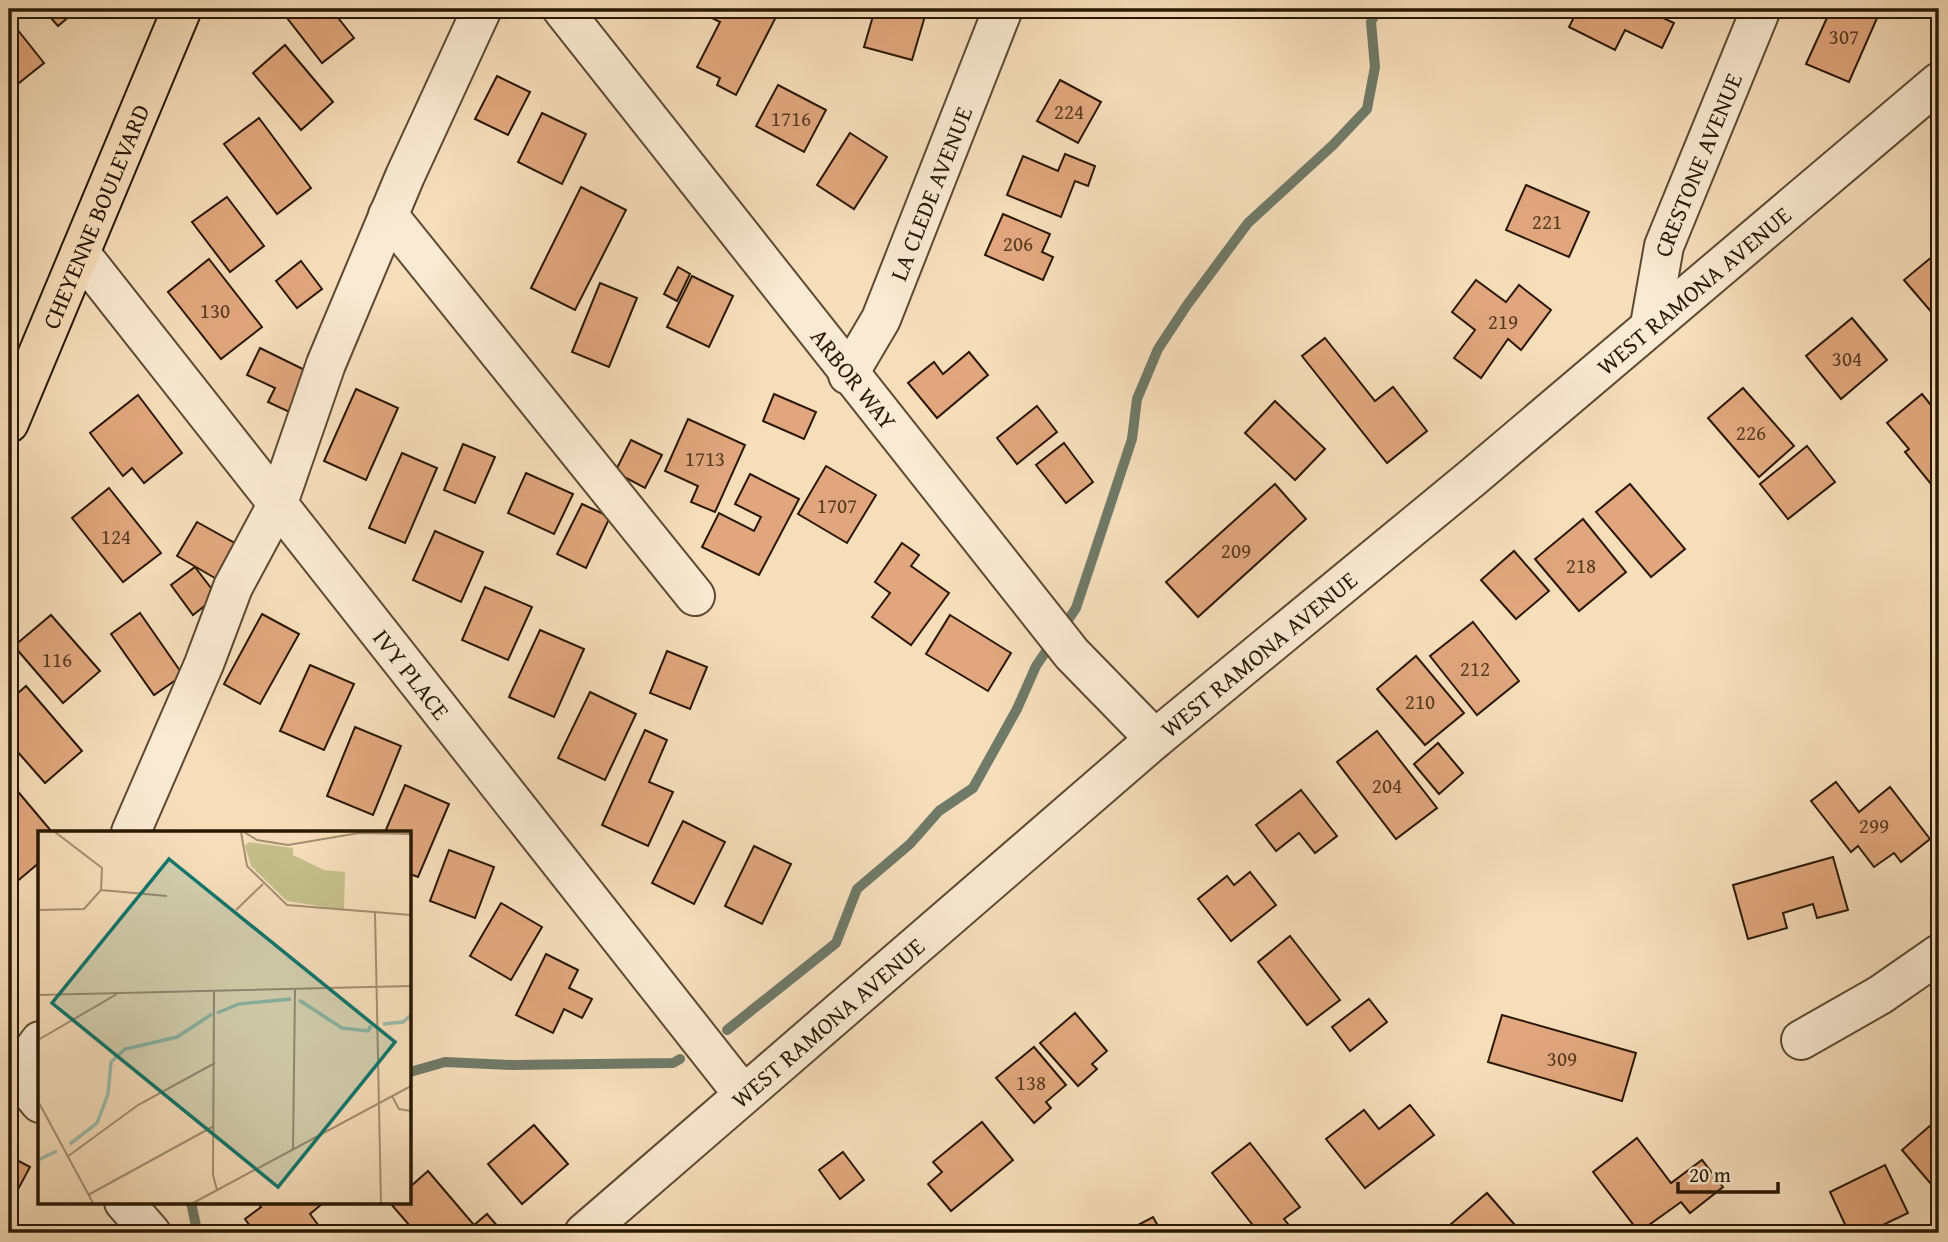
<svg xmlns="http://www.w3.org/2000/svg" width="1948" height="1242" viewBox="0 0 1948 1242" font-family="'Gentium Book Plus',serif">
<rect width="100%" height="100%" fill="#f6debb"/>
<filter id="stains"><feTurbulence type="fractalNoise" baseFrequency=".00286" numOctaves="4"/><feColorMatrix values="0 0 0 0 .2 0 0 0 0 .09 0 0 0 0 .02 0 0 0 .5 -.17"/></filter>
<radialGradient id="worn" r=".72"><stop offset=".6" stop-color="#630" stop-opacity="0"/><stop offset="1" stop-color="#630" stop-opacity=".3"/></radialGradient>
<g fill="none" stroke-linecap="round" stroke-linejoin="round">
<g stroke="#6f7a68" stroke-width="10">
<path d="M1062,629l14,-21 18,-54 38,-115 5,-40 21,-50 29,-44 61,-82 85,-78 34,-36 8,-42 -4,-45 7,-13"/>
<path d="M727,1030l109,-87 21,-54 53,-45 29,-33 34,-23 44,-79 19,-43 17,-25"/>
<path d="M410,1072l35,-10 67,3 161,-2 7,-4"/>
<path d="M191,1202l5,24"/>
</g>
</g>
<g fill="#e1a67d" stroke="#2a1803" stroke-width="2">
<path d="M43,9h35l-20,17z"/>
<path d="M292,9h39l23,29 -32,25 -38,-49z"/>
<path d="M701,9h79l-44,86 -19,-10 3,-7 -23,-11 23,-45 -20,-10z"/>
<path d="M875,9h23l27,7 -13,44 -48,-13z"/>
<path d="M1137,9h23l-1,4z"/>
<path d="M1181,9h35l-1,7z"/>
<path d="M1307,9h17l-3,7z"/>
<path d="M1578,9h66l30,14 -12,25 -37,-18 -10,20 -46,-23z"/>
<path d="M1831,9h50l-32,73 -43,-18z"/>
<path d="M9,19l35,44 -35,28z"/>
<path d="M285,45l48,57 -32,28 -48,-57z"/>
<path d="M497,76l33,16 -22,43 -33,-16z"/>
<path d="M1060,80l41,22 -23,41 -41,-22z"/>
<path d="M778,85l48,25 -22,42 -48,-26z"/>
<path d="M542,113l44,21 -24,50 -44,-22z"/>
<path d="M259,118l52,70 -34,26 -53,-70z"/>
<path d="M850,133l37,24 -33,52 -37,-24z"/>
<path d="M1065,154l30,12 -7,20 -13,-5 -14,36 -54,-22 16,-39 35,15z"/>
<path d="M1526,185l63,27 -20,45 -63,-27z"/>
<path d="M581,187l45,23 -51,100 -44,-22z"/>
<path d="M227,197l37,49 -34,26 -38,-50z"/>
<path d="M1003,214l47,20 -8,18 11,5 -10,23 -58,-25z"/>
<path d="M1939,251v59l-6,4 -29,-34z"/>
<path d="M209,259l53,68 -41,32 -53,-67z"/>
<path d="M301,261l21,28 -25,19 -21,-27z"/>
<path d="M678,267l12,7 -13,27 -13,-7z"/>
<path d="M692,276l41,20 -24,51 -42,-20z"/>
<path d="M1476,280l30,22 13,-17 32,25 -30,40 -13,-11 -27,39 -27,-20 21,-28 -23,-18z"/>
<path d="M600,283l37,15 -28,69 -37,-15z"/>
<path d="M1852,318l35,42 -46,39 -35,-43z"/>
<path d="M1325,338l50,63 18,-14 34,44 -40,32 -85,-107z"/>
<path d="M260,348l57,28 -19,40 -30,-14 7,-14 -28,-13z"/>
<path d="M969,352l19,23 -51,43 -29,-35 26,-21 9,12z"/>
<path d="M1743,388l51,58 -35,31 -51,-59z"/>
<path d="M356,389l42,19 -32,72 -42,-19z"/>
<path d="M774,394l42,18 -12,27 -41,-18z"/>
<path d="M1922,394l17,21v79l-34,-42 4,-3 -22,-26z"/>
<path d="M138,395l44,58 -38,30 -12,-15 -9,8 -33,-43z"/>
<path d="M1275,401l50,48 -30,31 -50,-47z"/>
<path d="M1037,406l20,26 -40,32 -20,-26z"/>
<path d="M688,419l57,26 -30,67 -24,-10 7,-16 -33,-15z"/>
<path d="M631,440l31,15 -17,33 -30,-16z"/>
<path d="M1064,443l29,39 -27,21 -30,-38z"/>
<path d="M463,444l32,13 -20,46 -31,-13z"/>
<path d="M1807,446l28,36 -47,37 -28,-35z"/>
<path d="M402,453l35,15 -32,75 -36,-15z"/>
<path d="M826,466l50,29 -29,48 -49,-29z"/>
<path d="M526,473l47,21 -19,40 -46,-21z"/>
<path d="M750,474l49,25 -40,76 -57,-28 17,-34 35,18 7,-14 -26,-13z"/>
<path d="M1275,484l31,35 -108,98 -32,-35z"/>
<path d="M1630,484l55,65 -34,28 -55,-65z"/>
<path d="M109,488l52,65 -38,29 -51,-64z"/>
<path d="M582,504l28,13 -24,51 -29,-14z"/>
<path d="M1583,519l43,53 -47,39 -44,-52z"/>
<path d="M197,522l43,24 -20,35 -43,-25z"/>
<path d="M435,531l48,21 -22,50 -48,-22z"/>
<path d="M902,543l17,12 -8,11 38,27 -38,52 -39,-28 18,-24 -15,-11z"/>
<path d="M1514,551l35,40 -33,28 -35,-39z"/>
<path d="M195,567l22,29 -24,19 -22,-30z"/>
<path d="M485,587l47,20 -24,53 -46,-20z"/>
<path d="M140,613l43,62 -29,20 -43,-61z"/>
<path d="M262,614l37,20 -39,70 -36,-20z"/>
<path d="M51,615l49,56 -37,32 -49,-57z"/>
<path d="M950,615l61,38 -23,38 -62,-37z"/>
<path d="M1473,622l46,59 -42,34 -47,-59z"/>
<path d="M540,630l44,19 -30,68 -45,-20z"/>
<path d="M667,651l40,16 -17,42 -40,-16z"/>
<path d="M1416,656l48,57 -39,32 -48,-56z"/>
<path d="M310,665l44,19 -30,66 -44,-19z"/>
<path d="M26,686l56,65 -37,32 -36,-41v-41z"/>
<path d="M590,692l46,22 -31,66 -47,-22z"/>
<path d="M355,727l46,19 -28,69 -46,-19z"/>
<path d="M645,730l22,10 -18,42 24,10 -25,54 -46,-21z"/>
<path d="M1377,731l60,77 -41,31 -59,-77z"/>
<path d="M1438,743l25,30 -24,21 -25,-30z"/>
<path d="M9,781l43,51h-12v30l-26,22 -5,-5z"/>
<path d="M1836,782l23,30 31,-25 40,52 -29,23 -7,-9 -20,14 -16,-21 -7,6 -40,-51z"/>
<path d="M405,785l44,19 -31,73 -8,-3v-42h-25z"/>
<path d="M1301,790l36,46 -22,17 -16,-20 -23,18 -20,-26z"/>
<path d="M683,821l42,21 -31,62 -42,-21z"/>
<path d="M754,846l37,18 -29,60 -37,-18z"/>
<path d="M449,850l45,17 -19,51 -45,-17z"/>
<path d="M1833,857l15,53 -31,8 -4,-14 -30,9 4,15 -39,11 -15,-54z"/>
<path d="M1250,872l26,33 -45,36 -33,-42 29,-23 7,9z"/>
<path d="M501,903l41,24 -31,53 -41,-24z"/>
<path d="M1290,936l50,64 -33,25 -49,-63z"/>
<path d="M546,954l32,16 -9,18 23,11 -10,19 -18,-9 -11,24 -37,-18z"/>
<path d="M1369,999l18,23 -37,29 -18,-24z"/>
<path d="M1075,1013l32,38 -15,13 5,5 -19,17 -38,-43z"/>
<path d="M1502,1015l134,38 -14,48 -134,-39z"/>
<path d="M1034,1047l32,38 -20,17 5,6 -17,15 -38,-45z"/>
<path d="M1410,1105l24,30 -69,53 -39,-49 38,-29 15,19z"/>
<path d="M1939,1118v58l-8,8 -29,-34z"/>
<path d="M982,1122l31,38 -62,51 -23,-27 14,-12 -9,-10z"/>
<path d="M534,1125l34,39 -46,40 -34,-40z"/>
<path d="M1637,1138l34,45 31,-23 21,27 -33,26 -9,-11 -42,30 -46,-60z"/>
<path d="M1250,1143l50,64 -16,12 11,14h-36l-47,-60z"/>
<path d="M843,1152l21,28 -24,19 -21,-29z"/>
<path d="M9,1156l21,11 -21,39z"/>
<path d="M1885,1165l23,48 -42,20h-17l-19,-41z"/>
<path d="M428,1171l46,54 13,-11 12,14 -6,5h-77l-26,-30 20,-1v-15z"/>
<path d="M1487,1193l35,40h-63l-8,-9z"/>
<path d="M257,1202h63l2,2 -12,10 12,16 -4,3h-63l-10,-14 16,-12z"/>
<path d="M1153,1217l9,16h-39z"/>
<path d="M1817,1228l1,5h-24z"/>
</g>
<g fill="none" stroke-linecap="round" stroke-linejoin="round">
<g stroke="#5d4a31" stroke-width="42">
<g id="minor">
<path id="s1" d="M562,9l510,645 83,85"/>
<path d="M388,215l307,381"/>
<path id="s2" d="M80,253l663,841"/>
<path id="s3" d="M1650,325l14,-79 97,-237"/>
<path id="s4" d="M848,375l33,-56 122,-310"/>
<path d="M131,832l73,-168 29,-77 45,-84 48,-139 79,-188 77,-167"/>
<path d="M1801,1040l79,-45 59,-41"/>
<path d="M9,1065l31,38"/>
<path d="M16,1074l24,-33"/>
<path d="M124,1202l27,31"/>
<path id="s5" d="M584,1233l571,-494 317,-261 467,-396"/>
</g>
</g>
<g stroke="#2a1803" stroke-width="42">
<g id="major">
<path id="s6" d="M9,423l173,-414"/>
</g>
</g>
<use href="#minor" stroke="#f9ead3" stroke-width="38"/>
<use href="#major" stroke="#f6debb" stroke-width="38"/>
</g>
<g text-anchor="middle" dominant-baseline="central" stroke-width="7" stroke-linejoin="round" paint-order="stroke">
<g font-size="21" fill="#583c22">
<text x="1844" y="36">307</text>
<text x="1069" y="111">224</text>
<text x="791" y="118">1716</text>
<text x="1547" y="221">221</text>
<text x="1018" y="243">206</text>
<text x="215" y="310">130</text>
<text x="1503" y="321">219</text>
<text x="1847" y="358">304</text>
<text x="1751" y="432">226</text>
<text x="705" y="458">1713</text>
<text x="837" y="505">1707</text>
<text x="116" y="536">124</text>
<text x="1236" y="550">209</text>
<text x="1581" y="565">218</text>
<text x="57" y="659">116</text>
<text x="1475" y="668">212</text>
<text x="1420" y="701">210</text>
<text x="1387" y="785">204</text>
<text x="1874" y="825">299</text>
<text x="1562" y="1058">309</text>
<text x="1031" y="1082">138</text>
</g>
<g font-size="24" fill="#2a1803" stroke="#f9ead3">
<text stroke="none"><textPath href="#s3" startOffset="168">CRESTONE AVENUE</textPath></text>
<text stroke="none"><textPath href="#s4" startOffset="200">LA CLEDE AVENUE</textPath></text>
<text stroke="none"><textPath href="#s6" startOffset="224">CHEYENNE BOULEVARD</textPath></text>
<text stroke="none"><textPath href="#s5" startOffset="1456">WEST RAMONA AVENUE</textPath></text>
<text stroke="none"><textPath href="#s1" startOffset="471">ARBOR WAY</textPath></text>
<text stroke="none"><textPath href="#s5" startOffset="889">WEST RAMONA AVENUE</textPath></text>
<text stroke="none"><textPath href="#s2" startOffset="536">IVY PLACE</textPath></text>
<text stroke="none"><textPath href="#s5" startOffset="322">WEST RAMONA AVENUE</textPath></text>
</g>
</g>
<g transform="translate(38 831)">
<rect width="373" height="373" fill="#f6debb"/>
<path d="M211,11l44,6v7l31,15 21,2 -1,38 -57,-9 -36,-35 -6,-20z" fill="#c4bf8b"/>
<path fill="none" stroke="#9dbcac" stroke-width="3.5" d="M261,169l43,28 26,3 3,-5M179,182l22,-9 52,-5M345,193l20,-2 8,-7M32,313l27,-21 11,-29 3,-32 14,-13 52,-12 35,-23M0,329l19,-9"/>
<path fill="none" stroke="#a48f71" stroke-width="2" d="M203,1l6,34 40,39 124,10M206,1l13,8 31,5 71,-12 52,1M63,59l66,6M0,79l46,-1 17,-19 1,-22 -47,-36M198,79l27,-26M337,82l6,290M176,161l-1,183 4,15M0,164l373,-9M0,209l79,-46M354,265l7,13 12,2M0,270l55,102M255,319l2,-160M29,326l71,-52 77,-42M50,364l126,-69M155,372l218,-117"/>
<path fill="#0f766e" fill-opacity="0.15" stroke="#0f766e" stroke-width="3.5" d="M131,28l226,183 -117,145 -226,-184z"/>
<rect width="373" height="373" fill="none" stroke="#2a1803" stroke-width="3.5"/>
</g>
<rect width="1948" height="1242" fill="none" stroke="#f6debb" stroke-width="35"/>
<rect x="10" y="10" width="1927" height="1221" fill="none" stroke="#2a1803" stroke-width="3.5"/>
<rect x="18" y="18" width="1913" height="1207" fill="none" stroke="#2a1803" stroke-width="2"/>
<path d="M1678 1182v10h100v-10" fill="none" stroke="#2a1803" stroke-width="3.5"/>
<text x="1689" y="1182" font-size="21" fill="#2a1803" stroke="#f9ead3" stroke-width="5" paint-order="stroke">20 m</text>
<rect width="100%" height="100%" filter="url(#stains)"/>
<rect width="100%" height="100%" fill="url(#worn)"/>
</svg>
